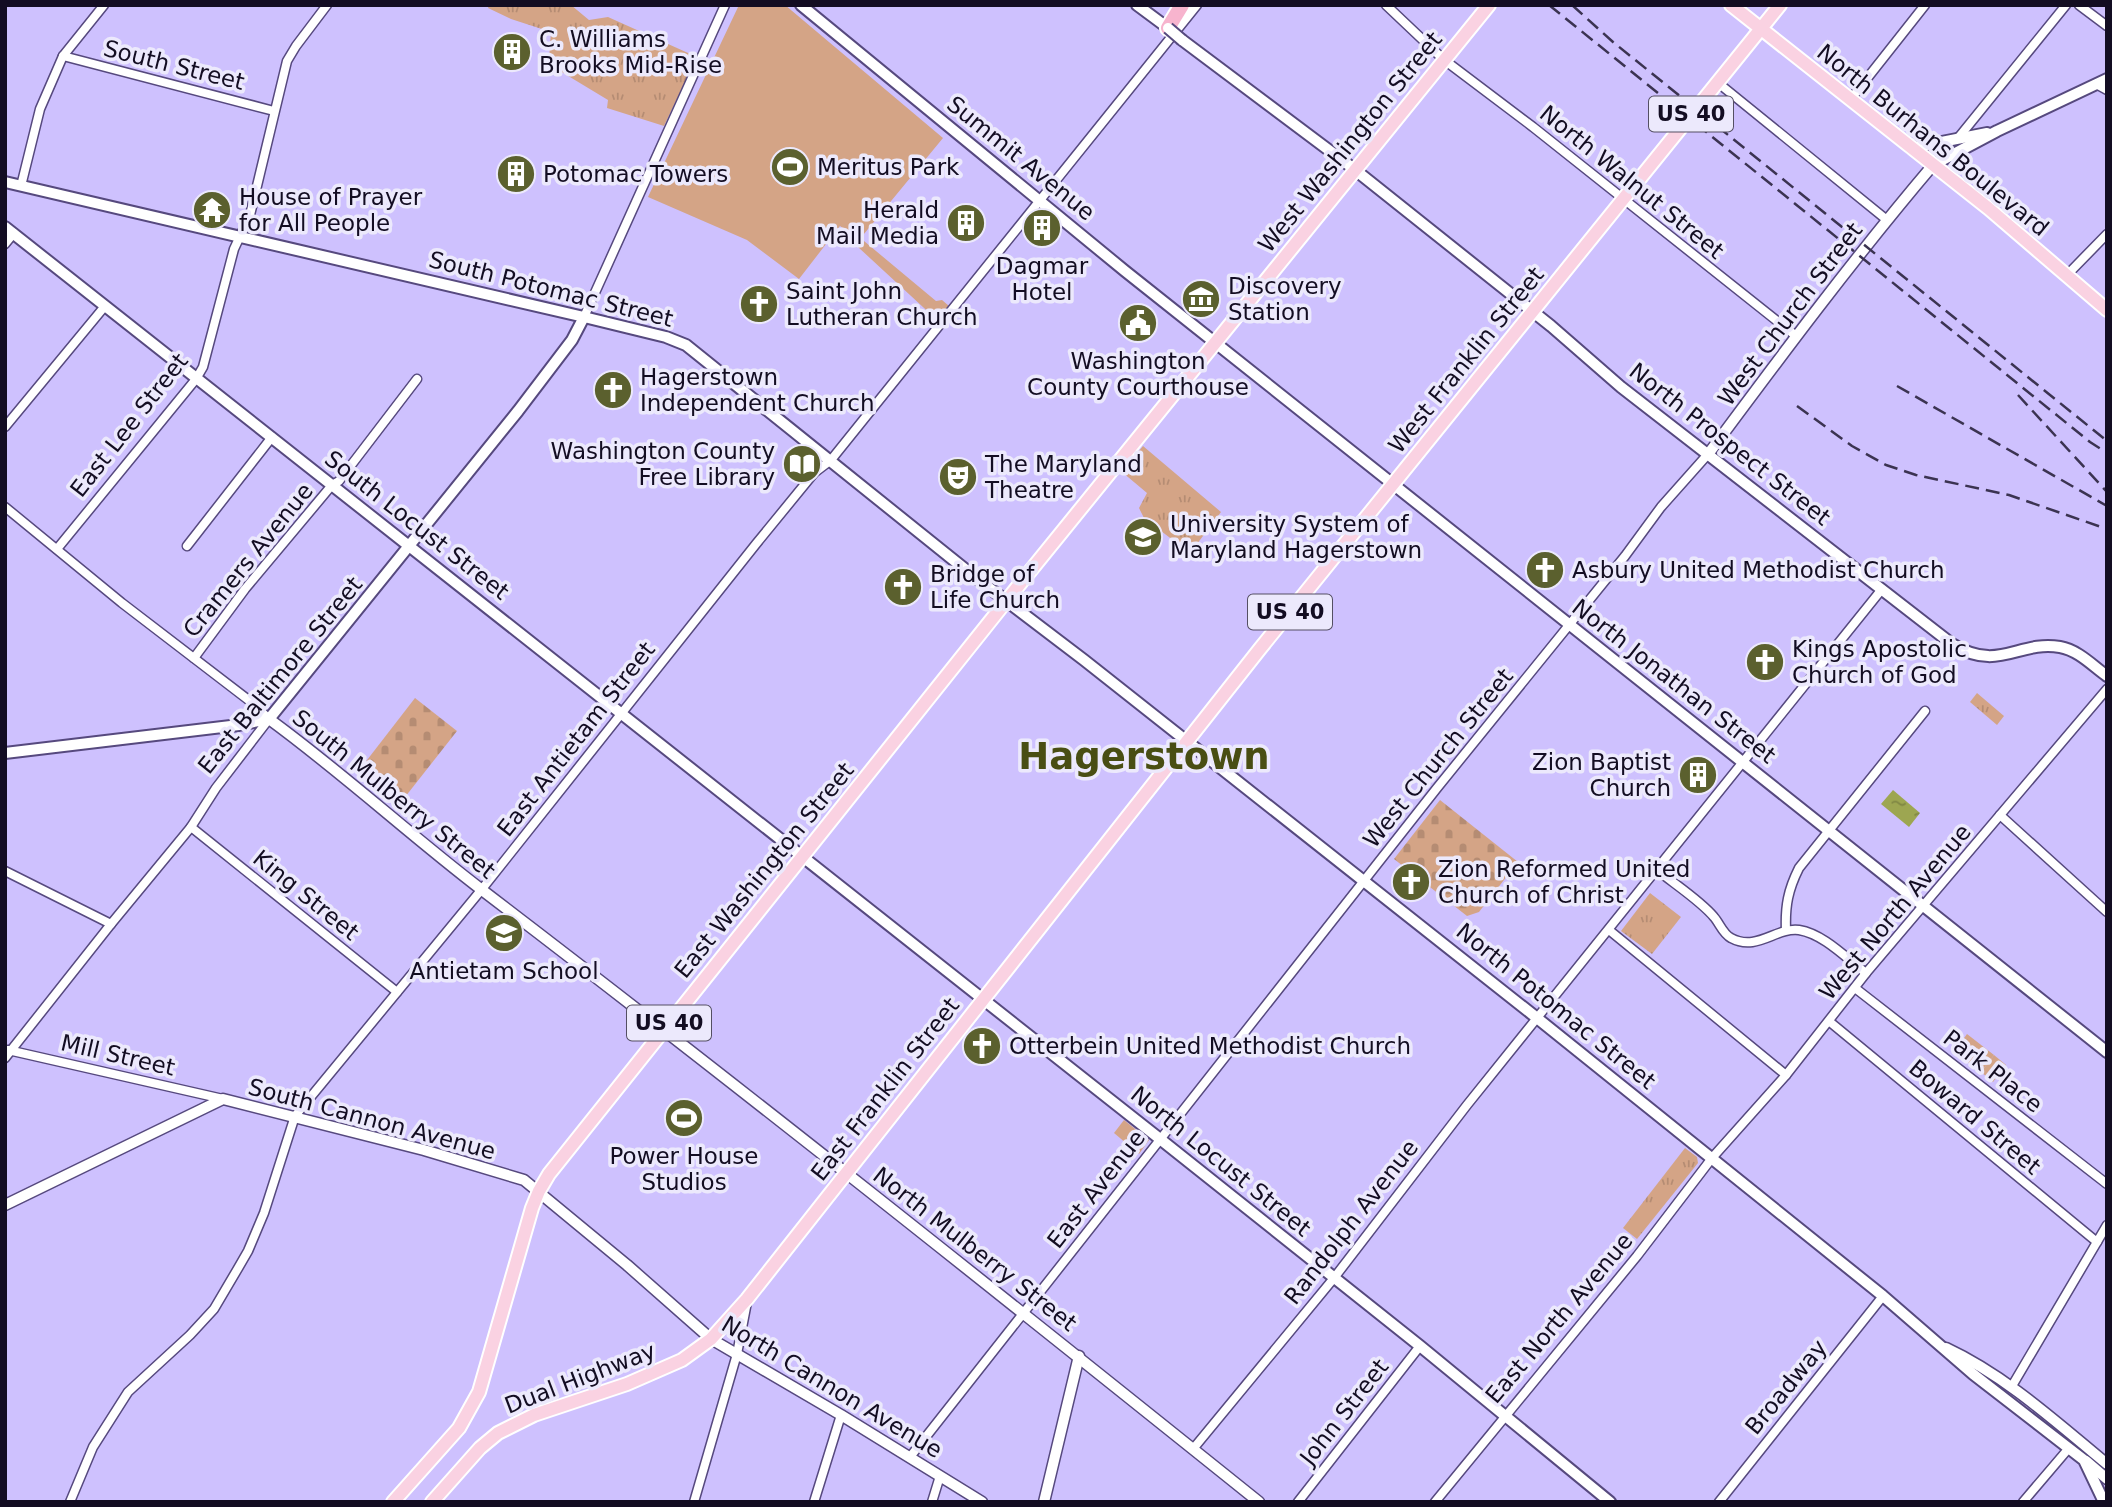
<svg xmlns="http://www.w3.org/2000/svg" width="2112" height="1507" viewBox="0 0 2112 1507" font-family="'DejaVu Sans',sans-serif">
<defs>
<pattern id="grass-tufts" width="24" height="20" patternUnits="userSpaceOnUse" patternTransform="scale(1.75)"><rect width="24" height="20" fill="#d4a486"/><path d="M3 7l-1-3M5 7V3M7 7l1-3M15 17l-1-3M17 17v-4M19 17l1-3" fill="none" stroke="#b58c73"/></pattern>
<pattern id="cemetery-stones" width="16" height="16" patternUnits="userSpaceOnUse" patternTransform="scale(1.75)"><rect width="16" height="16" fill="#d4a486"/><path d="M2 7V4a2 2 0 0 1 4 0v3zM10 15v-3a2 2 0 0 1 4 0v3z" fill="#b58c73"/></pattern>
<pattern id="water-ripples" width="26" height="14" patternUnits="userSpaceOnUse" patternTransform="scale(1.75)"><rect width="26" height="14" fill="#9da651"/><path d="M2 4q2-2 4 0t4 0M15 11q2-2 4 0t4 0" fill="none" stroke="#7f8643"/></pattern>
</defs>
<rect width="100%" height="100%" fill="#cec1fe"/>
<g fill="url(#grass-tufts)">
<path d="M489,5h82l18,15 19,-3 89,40 -33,69 -57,-18 1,-8 -53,-32 -6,-9 2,-27 -40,-13 -23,-11z"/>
<path d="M864,241l72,60 6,-1 7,6 -12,14 -79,-73z"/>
<path d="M1143,446l78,66 -33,44 -8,-5 2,-4 -38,-29 -5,-10 8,-15 -25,-21z"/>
<path d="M1977,693l27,23 -7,9 -27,-23z"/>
<path d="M1650,893l31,24 -29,37 -31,-23z"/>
<path d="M1967,1034l27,21 -13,17 -27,-20z"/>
<path d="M1124,1120l25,20 -10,14 -25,-21z"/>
<path d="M1685,1148l12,9 1,6 -61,76 -14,-11z"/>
</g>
<g fill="url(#cemetery-stones)">
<path d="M415,698l42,33 -59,75 -41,-33z"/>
<path d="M1440,800l78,62 -39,50 -12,4 -73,-57z"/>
</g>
<g fill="#d4a486">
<path d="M739,5h46l158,133 -84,102 -19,-14 -41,53 -52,-39 -99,-43z"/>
<path d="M1994,1055l12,10 -13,17 -12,-10z"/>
</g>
<path fill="url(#water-ripples)" d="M1893,790l27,23 -11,14 -28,-23z"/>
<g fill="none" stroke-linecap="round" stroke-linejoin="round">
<g stroke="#56497e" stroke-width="11">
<g id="minor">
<path d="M1386,5l57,54 90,68 263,209"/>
<path d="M2079,5l28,21"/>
<path d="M63,56l211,55"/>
<path d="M1717,82l170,138"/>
<path d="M2096,84l11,6"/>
<path d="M1850,100l75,-95"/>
<path d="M1959,137l107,-132"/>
<path d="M21,186l19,-77 23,-53 41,-51"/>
<path d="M5,244l9,-11"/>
<path d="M2067,275l40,-41"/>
<path d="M584,317l141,-312"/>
<path d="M5,427l100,-121"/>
<path d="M5,507l117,96 133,102 14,14 -53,69 -25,39 -80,97 -106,134"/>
<path d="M187,546l85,-109"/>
<path d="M57,549l139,-170 7,-12 31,-118 16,-34 37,-154 9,-15 31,-41"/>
<path d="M194,658l51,-69 87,-104 7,-4 78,-102"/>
<path d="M2000,815l107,97"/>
<path d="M191,827l206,165"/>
<path d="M1656,869c17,14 45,32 58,48 6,7 9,17 17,21 26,14 45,-11 68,-8 25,4 48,29 67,43"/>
<path d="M5,871l106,53"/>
<path d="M1609,930l177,145"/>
<path d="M1786,930c-1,-24 2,-40 13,-62l126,-157"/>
<path d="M1855,988l252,196"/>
<path d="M1830,1022l267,220"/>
<path d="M8,1050l215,49"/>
<path d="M2012,1386l95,-161"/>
<path d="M1193,1449l141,-171 133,-173 415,-516"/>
<path d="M910,1457l527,-669 188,-232 36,-49 48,-54"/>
<path d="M70,1502l23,-55 35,-55 62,-57 24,-26 23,-39 11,-19 16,-38 31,-97 187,-227 274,-345 58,-71 17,-13 366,-455"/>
<path d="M694,1502l43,-148 10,-52"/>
<path d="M814,1502l27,-87"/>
<path d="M932,1502l8,-26"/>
<path d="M1298,1502l122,-156"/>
<path d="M1435,1502l202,-246 75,-98 74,-83 80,-102 241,-284"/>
<path d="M1719,1502l164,-206"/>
<path d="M2023,1502l46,-54"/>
</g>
</g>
<g stroke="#56497e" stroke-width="13">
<g id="tertiary">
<path d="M1709,453c72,-97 145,-195 224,-288"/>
<path d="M269,719c74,54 141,116 213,171 262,200 520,406 777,612"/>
<path d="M5,1205l218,-106 201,51 100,30 103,85 84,74 130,76 141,87"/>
<path d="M1946,1348c60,28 110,74 161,116"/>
<path d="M2086,1461l21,18"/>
<path d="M1044,1502l35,-146"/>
</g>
</g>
<g stroke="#56497e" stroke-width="14">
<g id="secondary">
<path d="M801,5l324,266 982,781"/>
<path d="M1137,5l31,23"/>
<path d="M1182,40l172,129 197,157 70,61 331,257c47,29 66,-4 108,3 18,3 33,19 47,29"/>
<path d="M1911,148l76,-15"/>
<path d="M1933,165l64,-34 110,-52"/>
<path d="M5,182l579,135 82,20 20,8 285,229 113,86 453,358 346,278 90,78 111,86 20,42"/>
<path d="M5,227l1155,912 260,207 190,156"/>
<path d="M5,753l234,-28 30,-6 249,-308 54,-71 12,-23"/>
</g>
</g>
<g stroke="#fff" stroke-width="16">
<g id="primary">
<path d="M1731,5l257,203 119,102"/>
<path d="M393,1502l66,-74 20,-36 53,-184 7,-17 10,-17 478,-599 462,-570"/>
<path d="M432,1502l48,-54 18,-15 36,-18 93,-31 55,-24 29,-21 36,-40 512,-649 521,-645"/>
</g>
</g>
<g stroke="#fff" stroke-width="18">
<path id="motorway" d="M1168,28l14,-23"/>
</g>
<use href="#minor" stroke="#fff" stroke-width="8"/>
<use href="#tertiary" stroke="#fff" stroke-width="10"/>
<use href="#secondary" stroke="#fff" stroke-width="10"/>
<use href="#primary" stroke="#fad2e2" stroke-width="12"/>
<use href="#motorway" stroke="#f7b4ce" stroke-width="14"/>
<g stroke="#3b3351" stroke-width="2.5" stroke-dasharray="14 7" stroke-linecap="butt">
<path d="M1549,5l541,437 17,11"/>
<path d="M1572,5l41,37 494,399"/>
<path d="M1897,386l210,120"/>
<path d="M2018,395l89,97"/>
<path d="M1797,406l55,40 34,19 30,10 93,20 98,34"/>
</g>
<g stroke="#56497e" stroke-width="14" stroke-linecap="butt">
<path id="secondary-bridge" d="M1168,28l14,12"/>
</g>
<use href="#secondary-bridge" stroke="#fff" stroke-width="10"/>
</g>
<defs>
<g id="building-disc" transform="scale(2.0125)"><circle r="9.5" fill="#5b602e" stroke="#ece9fc"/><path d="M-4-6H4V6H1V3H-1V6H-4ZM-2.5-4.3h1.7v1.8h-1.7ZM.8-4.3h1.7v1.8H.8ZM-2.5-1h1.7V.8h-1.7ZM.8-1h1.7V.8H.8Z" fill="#fff"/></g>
<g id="stadium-disc" transform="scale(2.0125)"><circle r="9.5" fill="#5b602e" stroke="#ece9fc"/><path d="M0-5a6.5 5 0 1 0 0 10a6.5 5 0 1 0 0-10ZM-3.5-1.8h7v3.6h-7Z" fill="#fff"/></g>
<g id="temple-disc" transform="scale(2.0125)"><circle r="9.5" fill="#5b602e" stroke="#ece9fc"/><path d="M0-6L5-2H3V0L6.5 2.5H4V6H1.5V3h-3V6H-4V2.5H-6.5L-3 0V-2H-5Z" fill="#fff"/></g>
<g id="museum-disc" transform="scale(2.0125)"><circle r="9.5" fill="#5b602e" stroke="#ece9fc"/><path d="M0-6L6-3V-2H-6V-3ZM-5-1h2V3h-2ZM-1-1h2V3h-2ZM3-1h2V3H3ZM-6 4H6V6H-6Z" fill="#fff"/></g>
<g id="church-disc" transform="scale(2.0125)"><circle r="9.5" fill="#5b602e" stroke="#ece9fc"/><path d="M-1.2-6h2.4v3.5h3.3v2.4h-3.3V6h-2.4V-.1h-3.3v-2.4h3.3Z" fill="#fff"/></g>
<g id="civic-disc" transform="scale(2.0125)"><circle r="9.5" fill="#5b602e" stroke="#ece9fc"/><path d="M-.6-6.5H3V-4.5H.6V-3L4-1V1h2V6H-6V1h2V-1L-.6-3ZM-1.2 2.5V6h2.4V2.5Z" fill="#fff"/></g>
<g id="library-disc" transform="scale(2.0125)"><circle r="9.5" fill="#5b602e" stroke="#ece9fc"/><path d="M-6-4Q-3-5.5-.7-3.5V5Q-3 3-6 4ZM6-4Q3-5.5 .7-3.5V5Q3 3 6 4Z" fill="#fff"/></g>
<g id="theatre-disc" transform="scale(2.0125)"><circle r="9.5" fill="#5b602e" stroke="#ece9fc"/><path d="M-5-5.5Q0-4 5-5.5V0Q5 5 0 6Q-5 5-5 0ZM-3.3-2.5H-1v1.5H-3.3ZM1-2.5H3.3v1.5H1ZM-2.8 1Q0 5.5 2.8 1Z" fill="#fff"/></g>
<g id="university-disc" transform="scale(2.0125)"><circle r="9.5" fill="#5b602e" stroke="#ece9fc"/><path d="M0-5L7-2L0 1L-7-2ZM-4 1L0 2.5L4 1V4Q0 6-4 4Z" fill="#fff"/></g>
<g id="school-disc" transform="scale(2.0125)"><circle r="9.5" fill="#5b602e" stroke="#ece9fc"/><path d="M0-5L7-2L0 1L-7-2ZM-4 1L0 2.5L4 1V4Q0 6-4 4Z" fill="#fff"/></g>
</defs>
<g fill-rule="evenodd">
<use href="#building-disc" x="512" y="52"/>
<use href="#stadium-disc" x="790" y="167"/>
<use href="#building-disc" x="516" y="174"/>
<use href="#temple-disc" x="212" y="210"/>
<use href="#building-disc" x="966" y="223"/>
<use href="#building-disc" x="1042" y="228"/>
<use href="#museum-disc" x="1201" y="299"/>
<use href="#church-disc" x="759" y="304"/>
<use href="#civic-disc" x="1138" y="323"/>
<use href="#church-disc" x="613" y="390"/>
<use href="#library-disc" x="802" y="464"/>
<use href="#theatre-disc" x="958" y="477"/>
<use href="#university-disc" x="1143" y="537"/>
<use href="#church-disc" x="1545" y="570"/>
<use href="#church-disc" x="903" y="587"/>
<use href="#church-disc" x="1765" y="662"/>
<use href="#building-disc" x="1698" y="775"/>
<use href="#church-disc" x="1411" y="882"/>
<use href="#school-disc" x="504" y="933"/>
<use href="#church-disc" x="982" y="1046"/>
<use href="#stadium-disc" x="684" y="1118"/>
</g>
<g text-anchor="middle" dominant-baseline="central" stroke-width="7" stroke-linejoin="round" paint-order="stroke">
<g fill="#ece9fc" stroke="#544f63" stroke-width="2">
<rect x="1649" y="96.5" width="84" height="35" rx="5"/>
<rect x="1248" y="594.5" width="84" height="35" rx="5"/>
<rect x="627" y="1005.5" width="84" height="35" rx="5"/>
</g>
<g font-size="21" font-weight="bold" fill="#130d22">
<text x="1691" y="114">US 40</text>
<text x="1290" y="612">US 40</text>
<text x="669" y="1023">US 40</text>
</g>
<g font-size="23" fill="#130d22" stroke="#ece9fc" text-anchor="start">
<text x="539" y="39">C. Williams<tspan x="539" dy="26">Brooks Mid‐Rise</tspan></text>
<text x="817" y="167">Meritus Park</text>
<text x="543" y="174">Potomac Towers</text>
<text x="239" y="197">House of Prayer<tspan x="239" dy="26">for All People</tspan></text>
<text x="939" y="210" text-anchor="end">Herald<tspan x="939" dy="26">Mail Media</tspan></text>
<text x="1042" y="266" text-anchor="middle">Dagmar<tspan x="1042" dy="26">Hotel</tspan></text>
<text x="1228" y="286">Discovery<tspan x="1228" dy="26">Station</tspan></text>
<text x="786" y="291">Saint John<tspan x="786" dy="26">Lutheran Church</tspan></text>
<text x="1138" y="361" text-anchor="middle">Washington<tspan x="1138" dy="26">County Courthouse</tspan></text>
<text x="640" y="377">Hagerstown<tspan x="640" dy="26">Independent Church</tspan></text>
<text x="775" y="451" text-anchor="end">Washington County<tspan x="775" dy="26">Free Library</tspan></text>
<text x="985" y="464">The Maryland<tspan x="985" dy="26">Theatre</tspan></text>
<text x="1170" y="524">University System of<tspan x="1170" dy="26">Maryland Hagerstown</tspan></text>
<text x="1572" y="570">Asbury United Methodist Church</text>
<text x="930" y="574">Bridge of<tspan x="930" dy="26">Life Church</tspan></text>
<text x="1792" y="649">Kings Apostolic<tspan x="1792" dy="26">Church of God</tspan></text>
<text x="1671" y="762" text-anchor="end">Zion Baptist<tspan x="1671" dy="26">Church</tspan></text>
<text x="1438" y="869">Zion Reformed United<tspan x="1438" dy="26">Church of Christ</tspan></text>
<text x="504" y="971" text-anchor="middle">Antietam School</text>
<text x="1009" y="1046">Otterbein United Methodist Church</text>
<text x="684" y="1156" text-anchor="middle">Power House<tspan x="684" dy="26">Studios</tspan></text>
</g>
<g font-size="23" fill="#130d22" stroke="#ece9fc">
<text transform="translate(174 65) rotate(14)">South Street</text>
<text transform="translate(1933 140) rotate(39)">North Burhans Boulevard</text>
<text transform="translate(1350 142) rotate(-51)">West Washington Street</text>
<text transform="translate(1021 158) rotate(39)">Summit Avenue</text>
<text transform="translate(1632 182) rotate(39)">North Walnut Street</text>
<text transform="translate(551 289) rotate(14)">South Potomac Street</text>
<text transform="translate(1790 314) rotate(-53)">West Church Street</text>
<text transform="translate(1466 360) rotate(-51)">West Franklin Street</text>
<text transform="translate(129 425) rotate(-52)">East Lee Street</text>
<text transform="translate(1730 444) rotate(38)">North Prospect Street</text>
<text transform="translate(417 525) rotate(38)">South Locust Street</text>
<text transform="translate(248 560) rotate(-51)">Cramers Avenue</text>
<text transform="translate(280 675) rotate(-51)">East Baltimore Street</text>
<text transform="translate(1674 681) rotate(38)">North Jonathan Street</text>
<text transform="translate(576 739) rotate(-52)">East Antietam Street</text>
<text transform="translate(1438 758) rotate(-51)">West Church Street</text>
<text transform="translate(394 794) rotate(39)">South Mulberry Street</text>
<text transform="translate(764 870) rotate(-51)">East Washington Street</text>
<text transform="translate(306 895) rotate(39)">King Street</text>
<text transform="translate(1895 912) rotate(-50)">West North Avenue</text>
<text transform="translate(1556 1006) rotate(39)">North Potomac Street</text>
<text transform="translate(118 1055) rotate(13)">Mill Street</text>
<text transform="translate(1993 1071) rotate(38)">Park Place</text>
<text transform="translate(885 1089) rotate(-52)">East Franklin Street</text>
<text transform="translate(1975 1117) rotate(40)">Boward Street</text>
<text transform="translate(372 1119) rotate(15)">South Cannon Avenue</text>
<text transform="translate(1221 1161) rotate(39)">North Locust Street</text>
<text transform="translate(1096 1189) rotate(-52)">East Avenue</text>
<text transform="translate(1351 1222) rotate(-52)">Randolph Avenue</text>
<text transform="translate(975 1249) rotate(38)">North Mulberry Street</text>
<text transform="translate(1559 1318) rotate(-50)">East North Avenue</text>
<text transform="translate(580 1378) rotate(-21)">Dual Highway</text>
<text transform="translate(832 1387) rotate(31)">North Cannon Avenue</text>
<text transform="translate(1786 1387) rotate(-51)">Broadway</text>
<text transform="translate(1344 1412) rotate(-52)">John Street</text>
</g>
<g font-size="37" font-weight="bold" fill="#494e13" stroke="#ece9fc">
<text x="1144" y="756">Hagerstown</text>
</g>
</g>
<rect width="2112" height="1507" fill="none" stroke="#130d22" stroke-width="14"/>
</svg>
